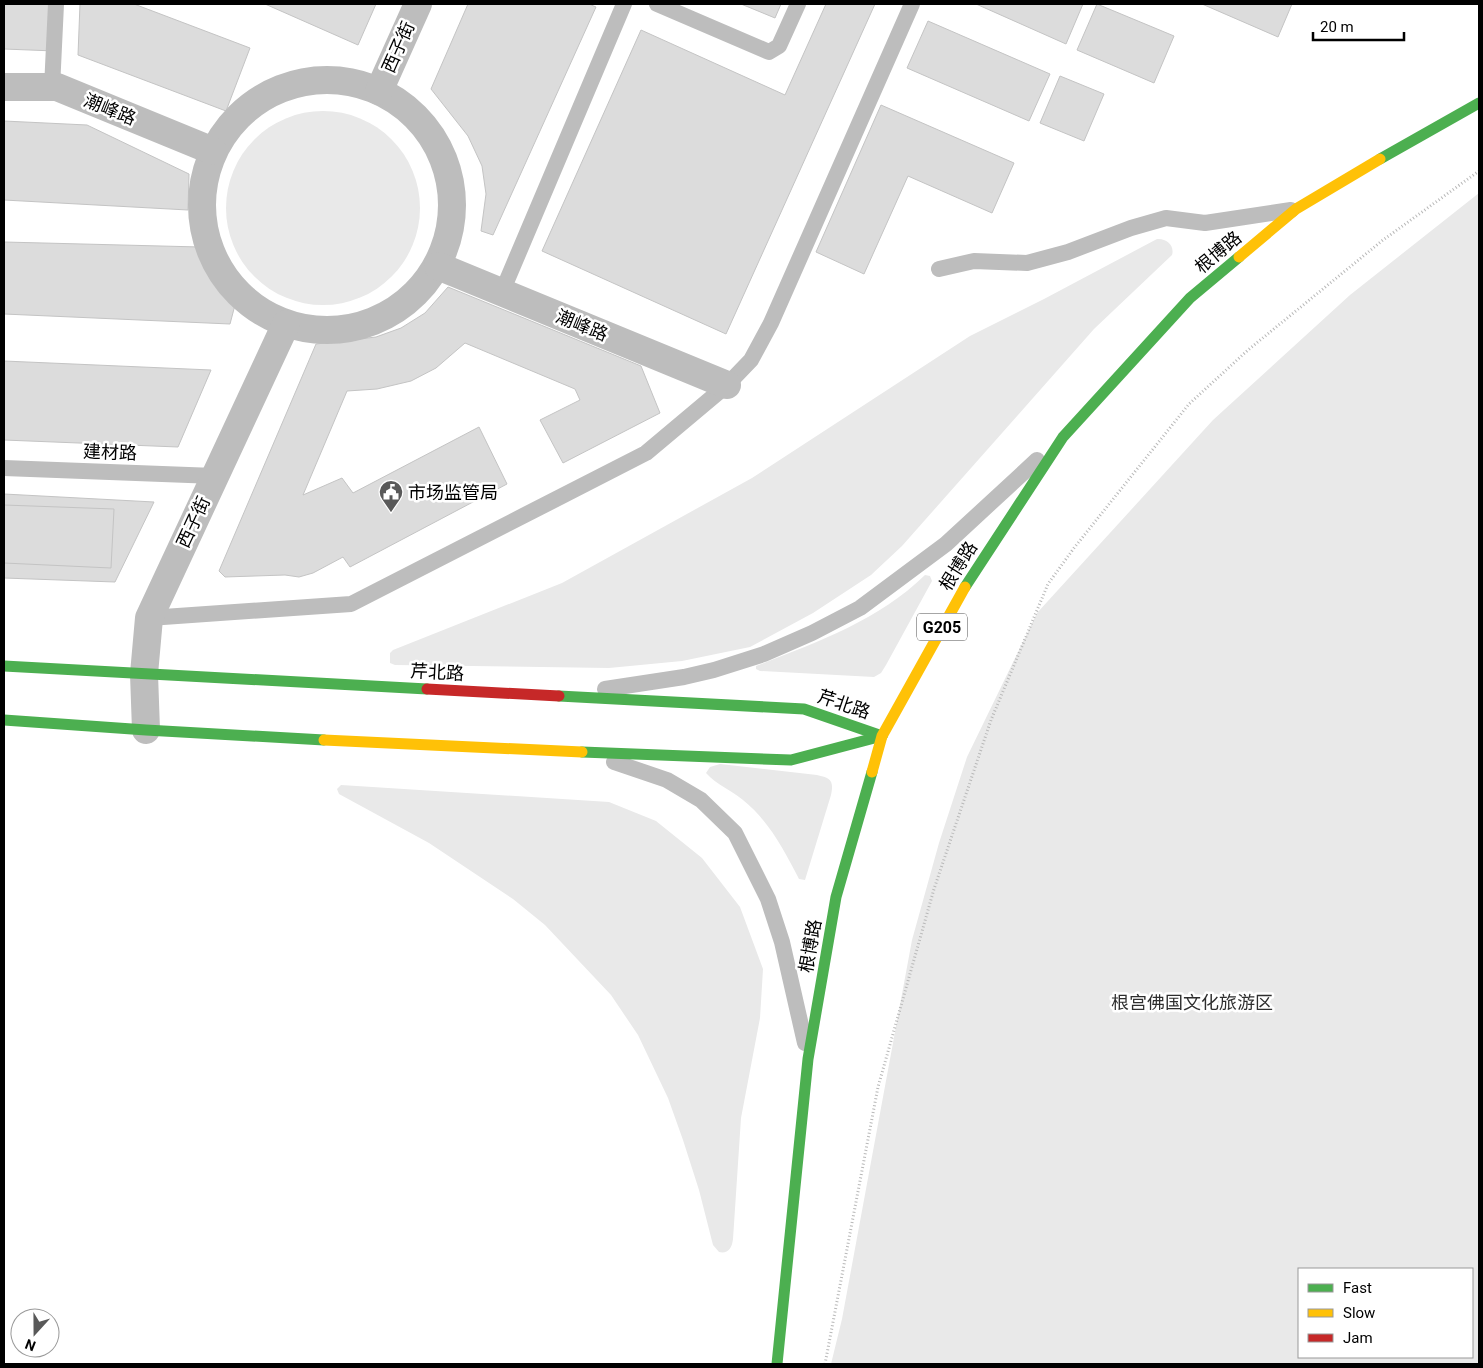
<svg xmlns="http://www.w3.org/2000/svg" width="1483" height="1368" viewBox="0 0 1483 1368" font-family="Roboto,'Noto Sans SC',sans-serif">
<rect width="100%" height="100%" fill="#fff"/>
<g fill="#e9e9e9" fill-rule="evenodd">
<circle cx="323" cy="208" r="97"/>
<path d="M1479,193v1171h-648l11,-45 70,-379 27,-97 28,-86 70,-144 176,-193 137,-125zM1472,1269v88h-173v-88z"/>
<path d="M1157,239c9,-1 18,6 15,16l-78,74 -192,217 -31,29 -58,38 -63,34 -68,14 -73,7 -214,-3 -5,-2v-10l3,-3 169,-67 190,-105 218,-142 74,-37z"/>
<path d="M925,575l5,1 2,5 -46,84 -5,8 -7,4 -114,-6 -4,-2v-3c59,-23 122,-45 169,-91z"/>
<path d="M720,764l97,11c14,3 17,6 14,20l-26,85 -6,-1c-15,-29 -30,-58 -56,-79 -12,-10 -26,-15 -37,-27l4,-6z"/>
<path d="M341,785l268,17 47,19 46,37 38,49 23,62 -3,49 -19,100 -8,121c-1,9 -5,15 -14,13l-6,-7 -14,-55 -16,-50 -15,-42 -30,-63 -27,-40 -66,-70 -32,-26 -84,-56 -90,-49 -2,-5z"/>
</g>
<g fill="#dcdcdc" stroke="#c4c4c4">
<path d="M4,4h52l-1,47 -51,-2z"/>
<path d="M80,4h54l116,44 -24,63 -148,-56z"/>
<path d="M265,4h111l-18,41z"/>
<path d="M468,4h121l7,3 -103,228 -12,-4 5,-37 -4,-28 -14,-30 -37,-47z"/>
<path d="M741,4h40l-6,14z"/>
<path d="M826,4h49l-149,330 -184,-83 99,-221 144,65z"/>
<path d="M976,4h107l-17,40z"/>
<path d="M1097,4l77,32 -20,47 -77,-33z"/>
<path d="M1202,4h90l-14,33z"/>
<path d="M928,21l122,53 -21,47 -122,-53z"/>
<path d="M1060,76l44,18 -20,47 -44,-18z"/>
<path d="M881,105l133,58 -22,50 -84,-37 -44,98 -48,-22z"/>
<path d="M4,121l83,4 102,49 -1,36 -184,-10z"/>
<path d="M4,242l196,5 11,30 24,28 -5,19 -226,-10z"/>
<path d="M448,287l193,79 19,47 -97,50 -23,-43 40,-20 -5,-11 -110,-46 -29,25 -25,13 -34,8 -30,2 -44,104 39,-17 11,15 126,-66 28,57 -157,83 -7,-10 -30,16 -14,4 -14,-2 -60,2 -6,-6 97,-227 60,-7 25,-9 24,-15z"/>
<path d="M4,361l207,9 -33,77 -174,-7z"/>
<path d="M4,494l150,8 -39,80 -111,-4z"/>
<path d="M4,505l110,4 -3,59 -107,-5z"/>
</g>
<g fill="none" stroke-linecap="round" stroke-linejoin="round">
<path stroke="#b8b8b8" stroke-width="3" stroke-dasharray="1 2.5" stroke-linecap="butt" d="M825,1364l53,-277 56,-198 57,-169 57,-136 26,-36 115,-144 59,-54 135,-110 96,-69"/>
<g stroke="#bdbdbd" stroke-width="16">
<path d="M657,4l112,48 10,-6 19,-42"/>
<path d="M52,88l4,-84"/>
<path d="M939,269l35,-8 53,2 41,-11 63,-24 35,-10 39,5 86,-13"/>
<path d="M502,292l122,-288"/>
<path d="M4,468l211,8"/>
<path d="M149,618l202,-14 295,-151 81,-68 24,-25 20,-37 141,-319"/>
<path d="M605,689l79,-12 30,-7 50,-16 48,-21 48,-25 86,-64 91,-84"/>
<path d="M614,762l53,18 34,20 34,33 33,66 14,43 23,101"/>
</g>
<g stroke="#bdbdbd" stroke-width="28">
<circle cx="327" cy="205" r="125"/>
<path d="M4,87h53l156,64"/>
<path d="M379,91l39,-87"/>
<path d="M438,266l289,119"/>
<path d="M146,730l-2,-56 5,-56 137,-294"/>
</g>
<g stroke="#4caf50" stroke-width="11">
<path d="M1380,159l99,-56"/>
<path d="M965,587l98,-150 127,-139 49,-41"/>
<path d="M4,666l423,23"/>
<path d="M559,696l245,13 78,27"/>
<path d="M4,720l142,10 178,10"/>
<path d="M582,752l209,8 91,-24"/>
<path d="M777,1364l31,-305 28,-162 36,-125"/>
</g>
<g stroke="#ffc107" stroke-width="11">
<path d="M1239,257l57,-48 84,-50"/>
<path d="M324,740l258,12"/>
<path d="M872,772l10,-36 83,-149"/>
</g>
<path stroke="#c62828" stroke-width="11" d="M427,689l132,7"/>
</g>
<defs>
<g id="civic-pin" transform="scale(1.25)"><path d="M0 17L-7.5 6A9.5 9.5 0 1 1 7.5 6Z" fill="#595959" stroke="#fff"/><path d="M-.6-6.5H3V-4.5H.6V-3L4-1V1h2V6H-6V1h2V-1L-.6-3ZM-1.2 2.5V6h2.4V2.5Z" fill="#fff"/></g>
</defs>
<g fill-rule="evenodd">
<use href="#civic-pin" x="391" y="492"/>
</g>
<g text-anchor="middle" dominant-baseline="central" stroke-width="5" stroke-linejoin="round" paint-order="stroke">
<rect fill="#fff" stroke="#4c4c4c" stroke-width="1" x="917" y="613.5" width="50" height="27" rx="4"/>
<g font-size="16" font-weight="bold" fill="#000">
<text x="942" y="627">G205</text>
</g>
<g font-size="18" fill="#000" stroke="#fff">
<text transform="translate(398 47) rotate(-66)">西子街</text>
<text transform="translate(110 109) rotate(22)">潮峰路</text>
<text transform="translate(1218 252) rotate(-40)">根博路</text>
<text transform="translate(582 325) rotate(22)">潮峰路</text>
<text transform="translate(110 452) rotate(2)">建材路</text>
<text transform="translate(193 522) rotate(-65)">西子街</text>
<text transform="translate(958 566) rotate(-58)">根博路</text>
<text transform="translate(437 672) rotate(3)">芹北路</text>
<text transform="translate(844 704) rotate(19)">芹北路</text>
<text transform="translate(810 946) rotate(-80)">根博路</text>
</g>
<g font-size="18" fill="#000" stroke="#fff" text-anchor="start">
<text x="408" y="492">市场监管局</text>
</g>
<g font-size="18" fill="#2e2e2e" stroke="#fff">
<text x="1192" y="1002">根宫佛国文化旅游区</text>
</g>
</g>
<rect width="1483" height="1368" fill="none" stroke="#000000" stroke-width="10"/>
<rect x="1298" y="1268" width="175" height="90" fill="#ffffff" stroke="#999999"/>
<rect x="1308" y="1284" width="25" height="8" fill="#4caf50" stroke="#999999"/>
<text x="1343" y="1293" font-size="15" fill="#000000">Fast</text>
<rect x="1308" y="1309" width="25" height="8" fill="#ffc107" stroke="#999999"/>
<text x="1343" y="1318" font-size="15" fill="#000000">Slow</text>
<rect x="1308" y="1334" width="25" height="8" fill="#c62828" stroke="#999999"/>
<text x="1343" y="1343" font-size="15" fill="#000000">Jam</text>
<g transform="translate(35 1333) rotate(201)"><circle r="24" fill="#ffffff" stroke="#999999"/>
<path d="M0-4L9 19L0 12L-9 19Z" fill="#595959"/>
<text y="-8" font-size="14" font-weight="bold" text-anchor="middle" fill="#000000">N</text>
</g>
<path d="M1313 32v8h91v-8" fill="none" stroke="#000000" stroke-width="2.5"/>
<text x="1320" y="32" font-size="15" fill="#000000" stroke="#ffffff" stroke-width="4" paint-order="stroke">20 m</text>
</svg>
